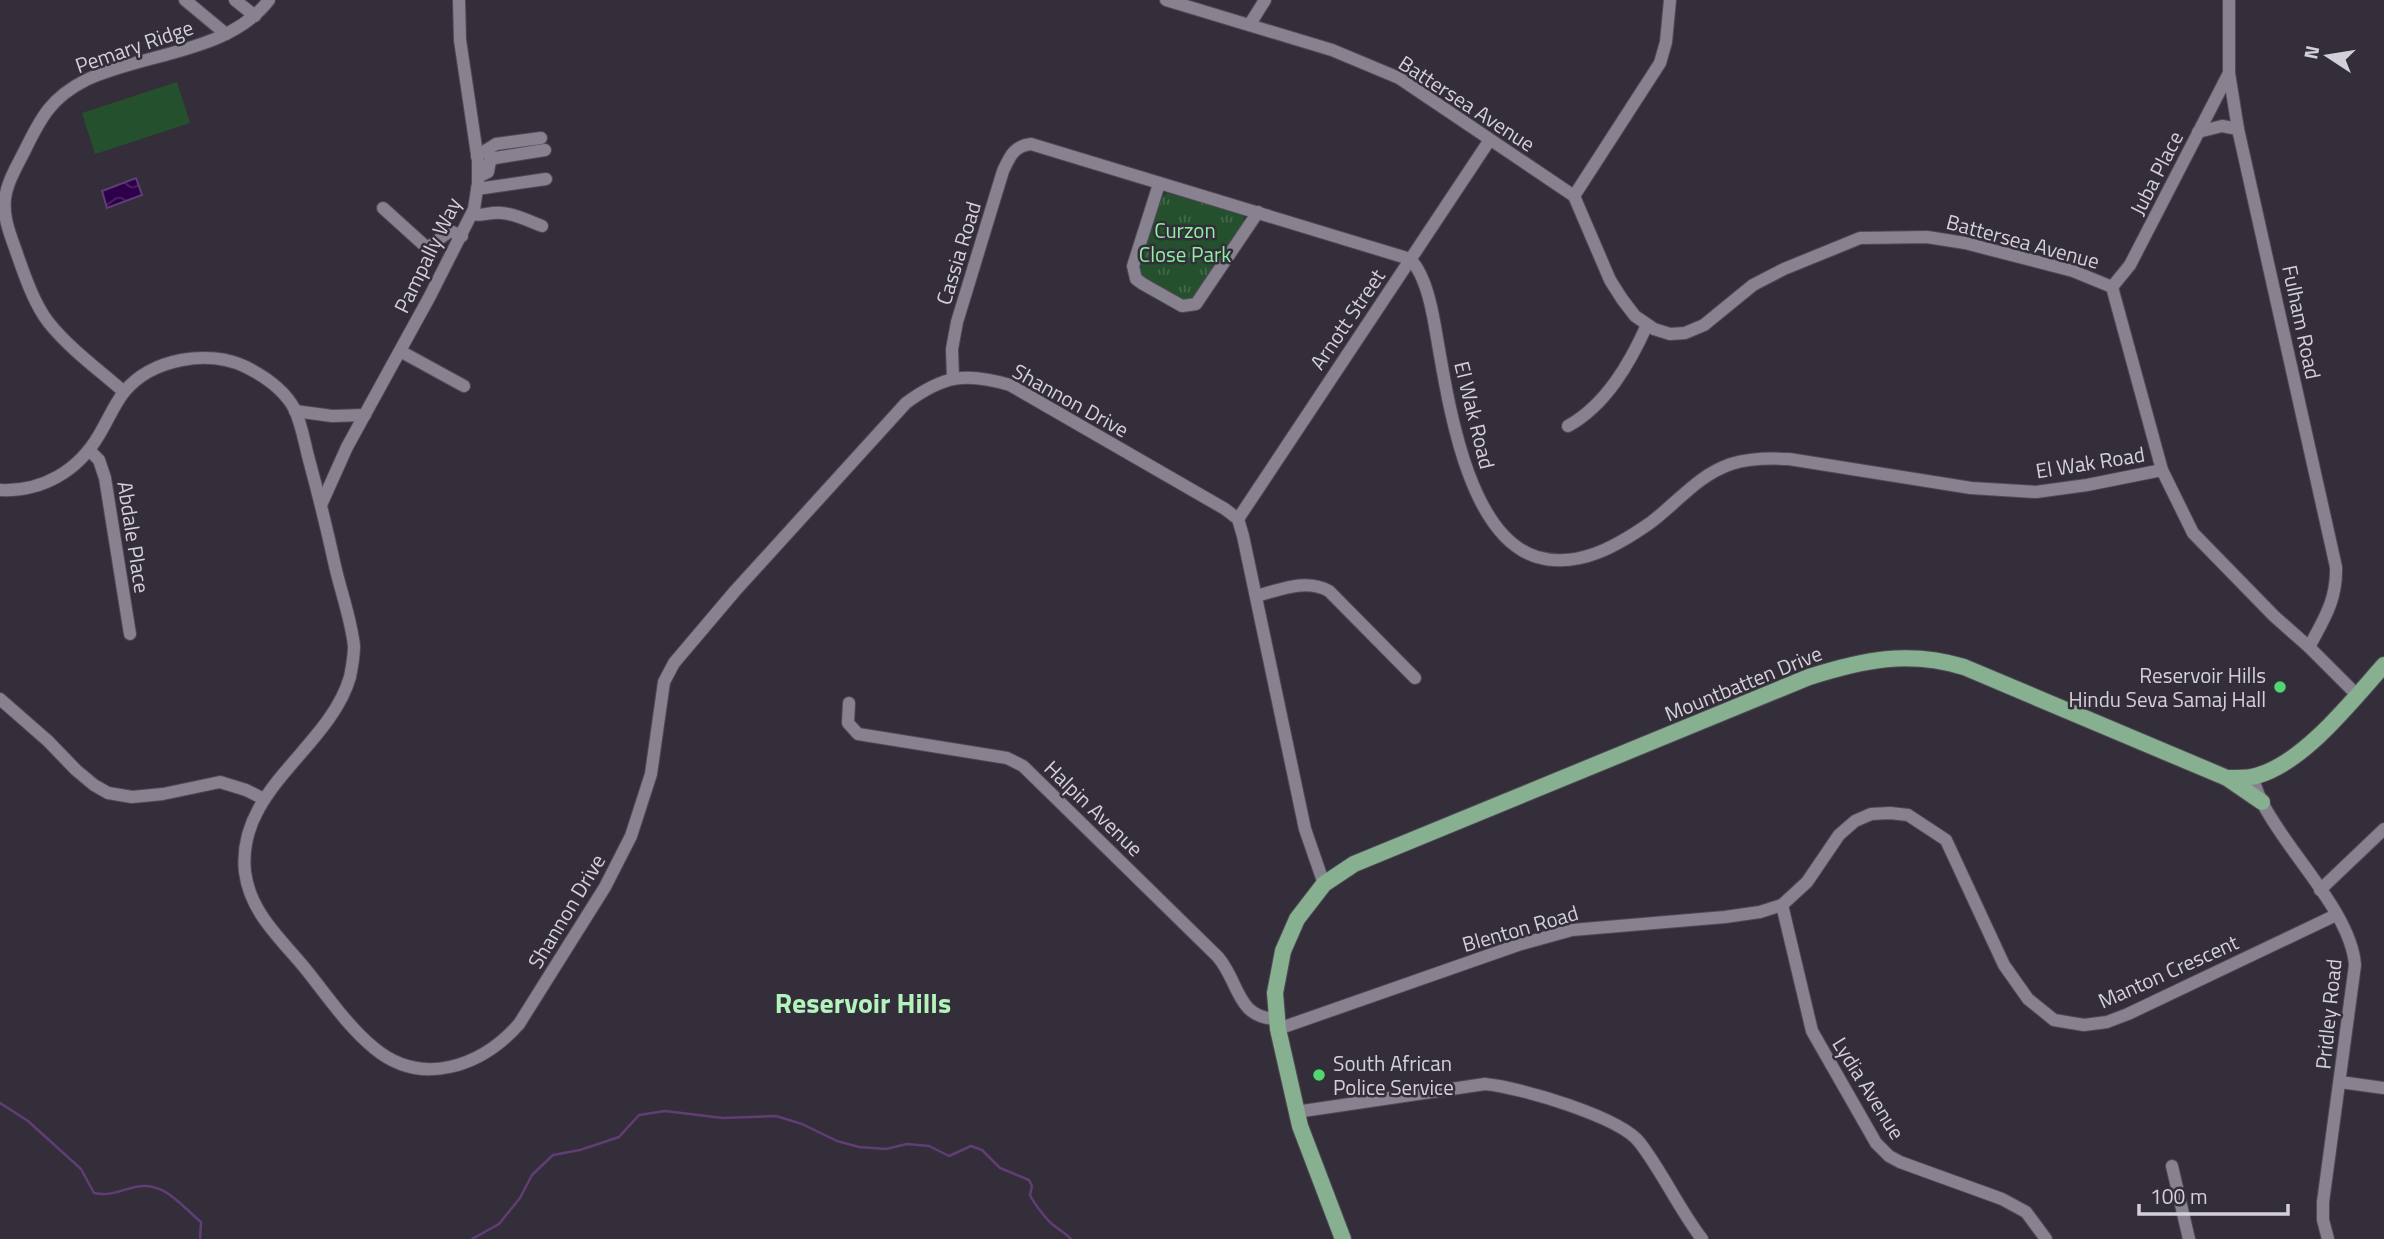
<svg xmlns="http://www.w3.org/2000/svg" width="2384" height="1239" viewBox="0 0 2384 1239" font-family="'Titillium Web',sans-serif">
<defs>
<pattern id="park-tufts" width="24" height="20" patternUnits="userSpaceOnUse" patternTransform="scale(1.75)"><rect width="24" height="20" fill="#25502e"/><path d="M3 7l-1-3M5 7V3M7 7l1-3M15 17l-1-3M17 17v-4M19 17l1-3" fill="none" stroke="#44684c"/></pattern>
<pattern id="water-waves" width="16" height="10" patternUnits="userSpaceOnUse" patternTransform="scale(1.75)"><rect width="16" height="10" fill="#2e004b"/><path d="M0 5q4-4 8 0t8 0" fill="none" stroke="#4b2464"/></pattern>
</defs>
<rect width="100%" height="100%" fill="#342e3b"/>
<path fill="url(#park-tufts)" d="M1167,193l77,22 -1,9 -48,76 -9,1 -45,-22 -4,-11 20,-68z"/>
<path fill="#25502e" d="M177,82l13,41 -95,31 -13,-41z"/>
<path fill="url(#water-waves)" stroke="#603e75" stroke-width="2" d="M136,178l6,17 -35,13 -5,-17z"/>
<g fill="none" stroke-linecap="round" stroke-linejoin="round">
<g stroke="#603e75" stroke-width="2.5">
<path d="M0,1103l28,18 53,48 13,24c13,3 24,-1 37,-5 32,-10 49,17 70,34l-1,17"/>
<path d="M472,1239l27,-15 21,-26 12,-23 21,-20 27,-5 39,-13 20,-22 26,-4 58,7 53,-2 26,8 35,17 22,6 27,2 21,-5 22,2 20,10 22,-10 11,4 18,18 29,12 3,6 -2,9c3,7 16,24 22,29 6,5 13,9 19,15"/>
</g>
<g stroke="#504a55" stroke-width="14">
<g id="minor">
<path d="M185,0l41,34"/>
<path d="M235,0l20,16"/>
<path d="M1166,0l166,50 67,28 175,118 36,84 12,19 13,17 19,13 16,5 15,-1 19,-8 49,-40 31,-16 76,-31 67,-1 38,6 108,28 39,16 50,183 31,63 81,83 35,31 48,48"/>
<path d="M2229,0v73l9,56 98,438c1,33 -12,52 -27,80"/>
<path d="M1250,24l15,-24"/>
<path d="M2198,132l24,-6 16,3"/>
<path d="M477,156l19,-12 45,-6"/>
<path d="M478,177l10,-5 2,-11 5,-3 50,-8"/>
<path d="M1159,184l-26,82 3,13 7,5 39,22 14,-2 62,-92"/>
<path d="M477,189l69,-10"/>
<path d="M1574,196l86,-133 6,-21 4,-42"/>
<path d="M383,208l42,38h5l20,-15 12,5"/>
<path d="M472,214c13,3 18,-3 30,-1 13,1 27,8 40,13"/>
<path d="M2112,287l18,-22 99,-192"/>
<path d="M400,351l64,35"/>
<path d="M953,379l-1,-30 5,-27 46,-151c7,-15 11,-25 28,-27l379,115c18,18 24,61 28,85 11,61 30,192 99,213 41,12 80,-11 113,-34 27,-20 48,-48 81,-59 19,-6 38,-6 58,-5l182,29 65,4 51,-7 75,-15"/>
<path d="M124,392c-25,-22 -54,-43 -75,-69 -15,-19 -25,-49 -33,-72 -6,-17 -13,-33 -11,-52 2,-17 12,-33 20,-49 16,-33 27,-53 61,-70 57,-27 143,-27 183,-80"/>
<path d="M295,411l37,5 33,-1"/>
<path d="M1568,426c38,-21 62,-63 79,-101"/>
<path d="M89,450l10,10 6,18 25,156"/>
<path d="M0,490c42,2 78,-19 99,-55 9,-15 15,-30 25,-43 28,-34 85,-43 122,-25 18,9 38,23 48,41 7,14 10,32 14,48 10,37 19,73 27,110 6,26 16,53 19,80 0,10 -2,21 -4,31 -21,72 -114,112 -105,195 5,40 35,66 59,95 22,27 43,59 70,81 48,40 108,18 145,-24l86,-137 26,-51 20,-62 13,-92 10,-19 61,-72 171,-188c38,-28 60,-31 104,-18l215,124 13,10 5,17 62,293 19,55"/>
<path d="M321,505l26,-58 83,-151 44,-87 4,-26v-22l-18,-121 -1,-40"/>
<path d="M1238,519l251,-378"/>
<path d="M1256,596c24,-6 50,-18 73,-5l86,87"/>
<path d="M0,699l48,42 28,29 18,15 14,8 24,4 31,-3 57,-12 26,8 18,9"/>
<path d="M849,703l-1,20 10,11 149,24 16,8 195,191c22,26 18,61 59,62"/>
<path d="M2252,777c3,8 6,17 10,25 24,49 89,110 93,163l-32,237v18l5,19"/>
<path d="M2320,890l64,-61"/>
<path d="M1782,905l30,126 64,112 13,13 11,6 102,37 24,13 20,27"/>
<path d="M1278,1029l240,-84 54,-15 153,-13 35,-5 22,-7 25,-23 32,-47 16,-14 16,-7 19,-1 18,2 38,25 58,125 24,34 26,21 30,5 23,-3 21,-8 208,-99"/>
<path d="M2340,1082l44,6"/>
<path d="M1296,1112l189,-28c34,3 136,33 155,59 23,30 39,66 62,96"/>
<path d="M2172,1166l17,73"/>
</g>
</g>
<g stroke="#504a55" stroke-width="18">
<g id="major">
<path d="M2227,778l35,24"/>
<path d="M1343,1239l-43,-113 -22,-97 -3,-36 8,-42 14,-32 27,-35 30,-20 455,-187c54,-17 99,-27 155,-10l263,111c10,0 22,1 32,-3 46,-14 93,-74 125,-110"/>
</g>
</g>
<use href="#minor" stroke="#888190" stroke-width="12"/>
<use href="#major" stroke="#86b090" stroke-width="16"/>
</g>
<g fill="#53d672" stroke="#342e3b" stroke-width="2.5">
<circle cx="2280" cy="687" r="7"/>
<circle cx="1319" cy="1075" r="7"/>
</g>
<g text-anchor="middle" dominant-baseline="central" stroke-width="5" stroke-linejoin="round" paint-order="stroke">
<g font-size="21" fill="#d4d0d8" stroke="#342e3b">
<text transform="translate(134 46) rotate(-19)">Pemary Ridge</text>
<text transform="translate(1467 103) rotate(33)">Battersea Avenue</text>
<text transform="translate(2156 173) rotate(-63)">Juba Place</text>
<text transform="translate(2023 241) rotate(15)">Battersea Avenue</text>
<text transform="translate(958 253) rotate(-73)">Cassia Road</text>
<text transform="translate(427 255) rotate(-64)">Pampally Way</text>
<text transform="translate(1347 319) rotate(-56)">Arnott Street</text>
<text transform="translate(2302 322) rotate(78)">Fulham Road</text>
<text transform="translate(1071 400) rotate(29)">Shannon Drive</text>
<text transform="translate(1475 415) rotate(76)">El Wak Road</text>
<text transform="translate(2090 462) rotate(-9)">El Wak Road</text>
<text transform="translate(134 537) rotate(81)">Abdale Place</text>
<text transform="translate(1743 683) rotate(-22)">Mountbatten Drive</text>
<text transform="translate(1094 808) rotate(44)">Halpin Avenue</text>
<text transform="translate(566 911) rotate(-59)">Shannon Drive</text>
<text transform="translate(1520 928) rotate(-16)">Blenton Road</text>
<text transform="translate(2168 971) rotate(-24)">Manton Crescent</text>
<text transform="translate(2328 1014) rotate(-84)">Pridley Road</text>
<text transform="translate(1869 1088) rotate(58)">Lydia Avenue</text>
</g>
<g font-size="21" fill="#89f29c" stroke="#342e3b">
<text x="1185" y="230">Curzon<tspan x="1185" dy="24">Close Park</tspan></text>
</g>
<g font-size="21" fill="#d4d0d8" stroke="#342e3b" text-anchor="end">
<text x="2266" y="675">Reservoir Hills<tspan x="2266" dy="24">Hindu Seva Samaj Hall</tspan></text>
<text x="1333" y="1063" text-anchor="start">South African<tspan x="1333" dy="24">Police Service</tspan></text>
</g>
<g font-size="28" font-weight="bold" fill="#b3f4bc" stroke="#342e3b">
<text x="863" y="1002">Reservoir Hills</text>
</g>
</g>
<g transform="translate(2328 56) rotate(282)" stroke="#342e3b" stroke-width="5" paint-order="stroke">
<path d="M0-5L12 26L0 18L-12 26Z" fill="#d4d0d8"/>
<text y="-10" font-size="19" font-weight="bold" text-anchor="middle" fill="#d4d0d8">N</text>
</g>
<path d="M2139 1204v10h149v-10" fill="none" stroke="#d4d0d8" stroke-width="3.5"/>
<text x="2150" y="1204" font-size="21" fill="#d4d0d8" stroke="#342e3b" stroke-width="5" paint-order="stroke">100 m</text>
</svg>
